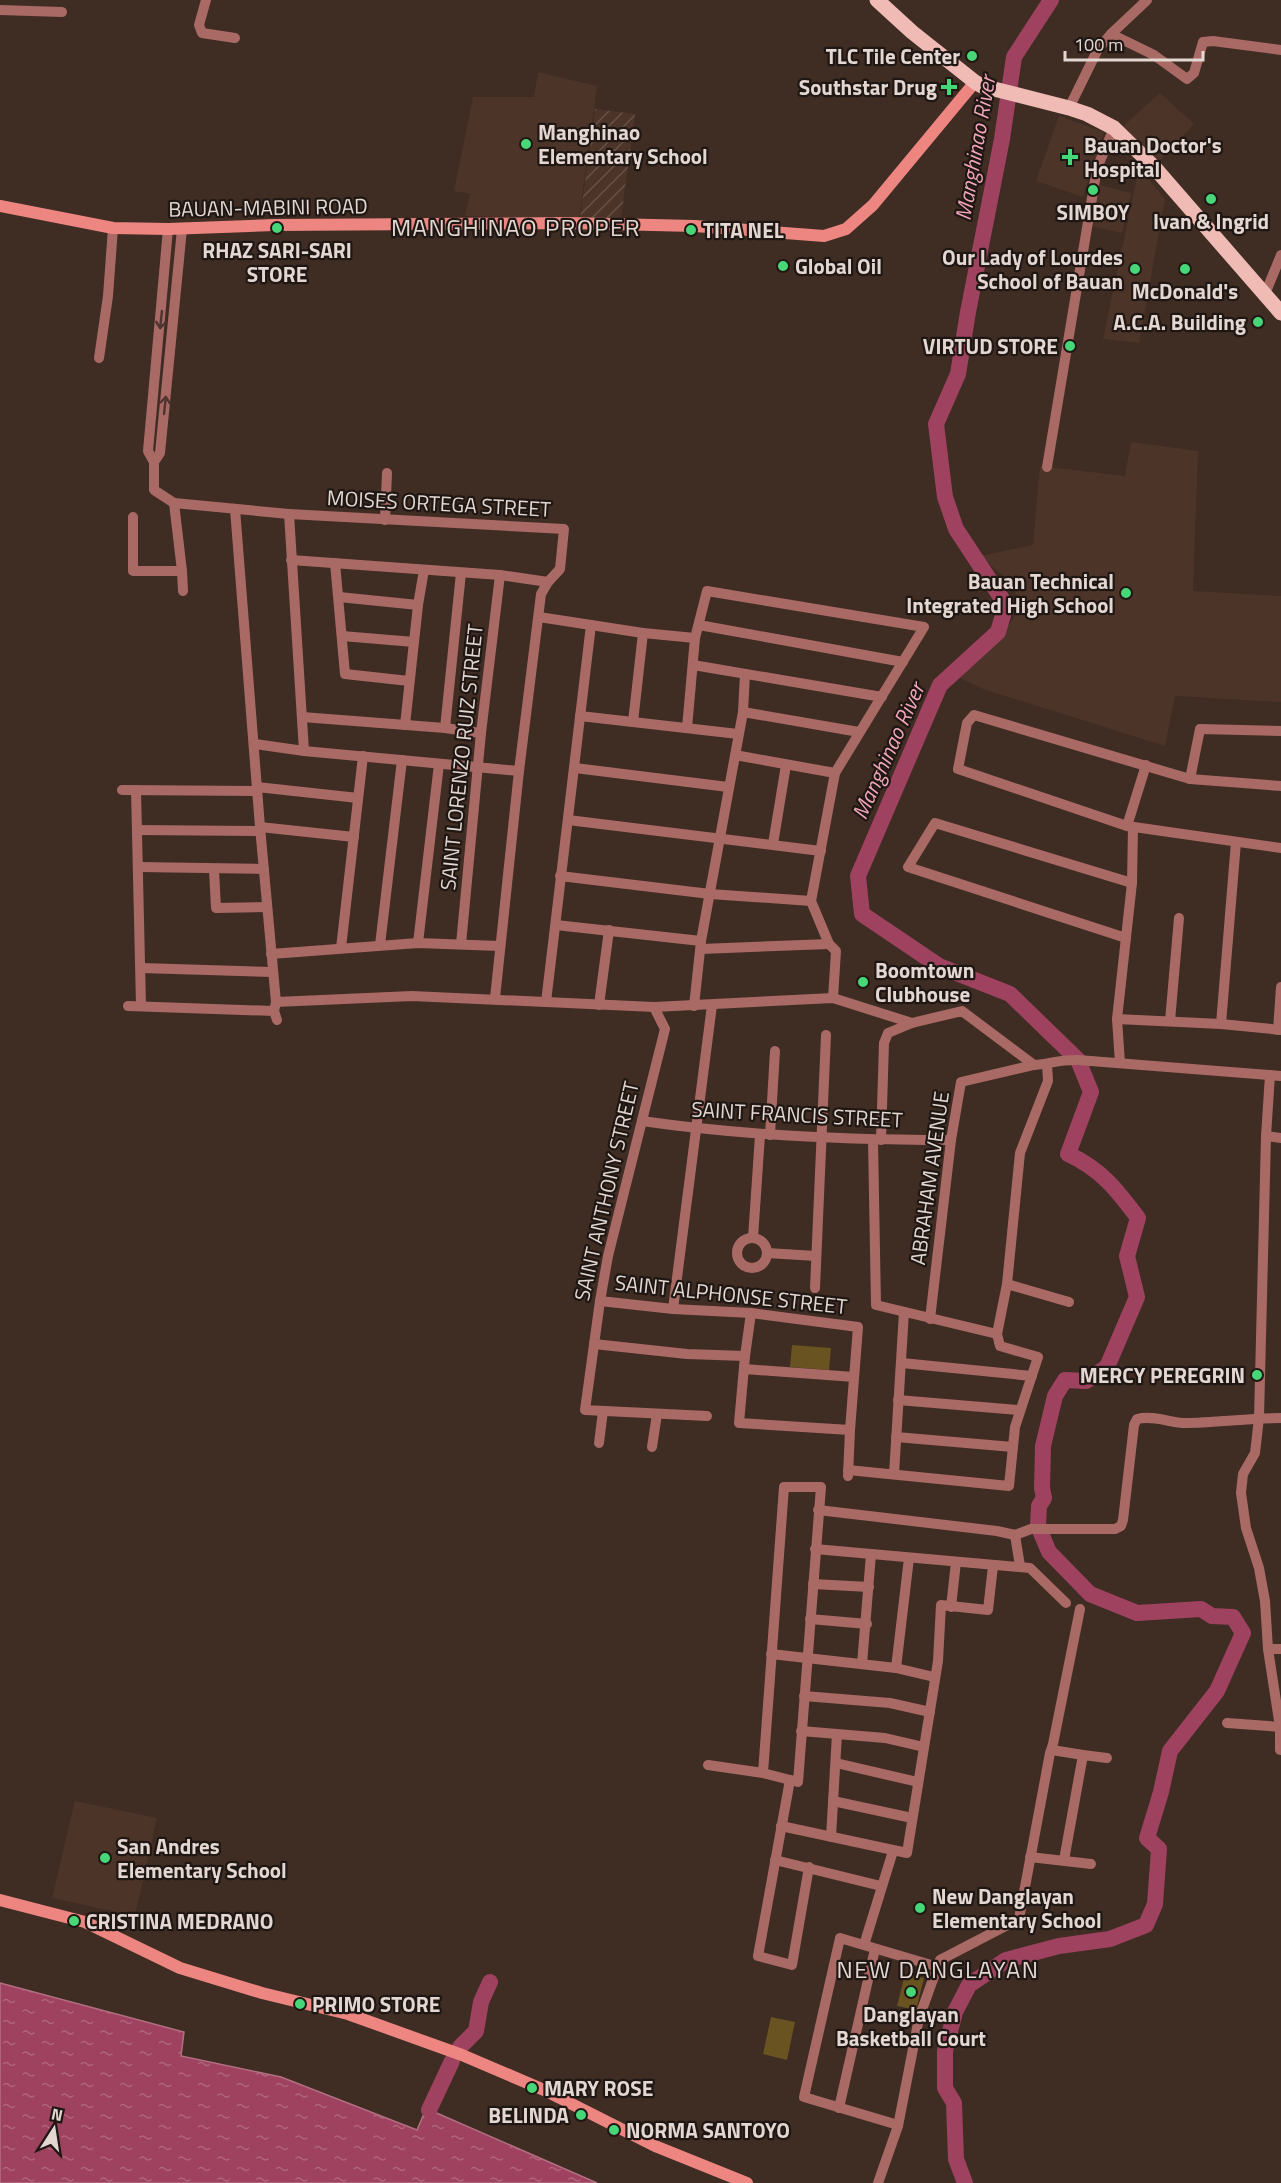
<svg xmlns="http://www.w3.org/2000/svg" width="1281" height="2183" viewBox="0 0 1281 2183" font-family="'Titillium Web',sans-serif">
<defs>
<pattern id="industrial-furrows" width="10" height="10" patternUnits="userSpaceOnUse" patternTransform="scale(1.5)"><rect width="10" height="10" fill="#4d3429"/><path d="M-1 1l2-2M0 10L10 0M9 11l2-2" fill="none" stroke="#665147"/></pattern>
<pattern id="water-ripples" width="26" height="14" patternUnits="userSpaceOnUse" patternTransform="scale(1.5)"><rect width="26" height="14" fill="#9e4260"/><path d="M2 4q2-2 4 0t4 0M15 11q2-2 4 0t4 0" fill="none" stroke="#b0657d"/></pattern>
</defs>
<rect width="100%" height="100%" fill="#3f2c23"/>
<g fill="#4d3429">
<path d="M538,72l59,14 -18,133 -114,-3 5,-22 -16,-3 19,-94h61z"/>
<path d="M1160,93l34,31 -37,40 -36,-36z"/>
<path d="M1059,116l45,16 -21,65 -47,-16z"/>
<path d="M1139,168l26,31 -26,144 -36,-4z"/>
<path d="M1099,185l32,8 -9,40 -32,-7z"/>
<path d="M1131,442l67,9 -5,140 88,5v106l-106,-6 -10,50 -182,-57 -25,-12 43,-41 21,-30 -14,-26 -28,-24 53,-11 7,-79 85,10z"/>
<path d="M75,1801l82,17 -22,98 -83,-18z"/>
</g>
<path fill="url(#industrial-furrows)" d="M595,109l40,5 -14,104h-41z"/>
<g fill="#685321">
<path d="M792,1345l39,3 -2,22 -39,-3z"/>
<path d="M905,1974l19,4 -8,32 -19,-4z"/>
<path d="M771,2017l24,5 -8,38 -24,-6z"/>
</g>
<path fill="url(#water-ripples)" stroke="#b36f82" stroke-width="1.5" d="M0,1983l184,49 -3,24 100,21 136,53 9,-21 6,2 165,72h-597z"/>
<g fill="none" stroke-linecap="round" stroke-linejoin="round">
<g stroke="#9e4260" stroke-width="16">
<path d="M460,2047l16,-16 5,-29 9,-20"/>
<path d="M429,2110l23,-49"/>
<path d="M965,2183l-9,-24 -2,-56 -9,-15v-37l10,-39 14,-27 37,-25 53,-14 51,-7 36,-14 9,-21 4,-55 -12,-11 14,-46 9,-41 47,-60 26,-58 -10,-16 -21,-1 -11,-7 -64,4 -47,-19 -41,-42 -11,-26 1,-20 5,-8 -2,-10 1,-42 12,-50 10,-16 21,1 21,-14 30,-70 -10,-41 11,-38c-21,-28 -37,-49 -70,-64l23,-62 -13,-32 -68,-66 -71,-28 -77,-52 -4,-38 82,-191 58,-53 8,-27 -50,-76 -11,-32 -9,-73 22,-50 10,-62 34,-173 12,-82 37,-57"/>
</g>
<g stroke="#a96965" stroke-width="10">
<path d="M206,0l-7,25 3,8 33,5"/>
<path d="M0,10l62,2"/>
<path d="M1111,34l43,21 33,24 7,-6 9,-31 10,-1 68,9"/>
<path d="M1069,108l29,-59 13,-15 36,-34"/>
<path d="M168,229l-20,222 6,11v28l20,13 115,11 275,15 -4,40 -12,13 -7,12 -22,177 -24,227"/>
<path d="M1265,294l16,-39"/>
<path d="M99,358l9,-62 5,-68"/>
<path d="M154,462l6,-9 22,-224"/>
<path d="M1047,467l50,-299 17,-40"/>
<path d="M174,503l8,68 1,20"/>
<path d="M235,509l25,318 16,175 -2,9 3,9"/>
<path d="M289,514l15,237"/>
<path d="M133,517v54h49"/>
<path d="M385,520l2,-47"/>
<path d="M291,560l209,15 48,7"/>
<path d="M335,563l10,111 64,7"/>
<path d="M339,597l79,8"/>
<path d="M539,617l104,16 52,5"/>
<path d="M699,625l204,37"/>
<path d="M342,636l72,6"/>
<path d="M693,665l189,32"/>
<path d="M743,712l116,20"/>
<path d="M580,716l158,18"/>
<path d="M302,717l143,11 36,5"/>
<path d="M633,722l10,-89"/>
<path d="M405,725l13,-120 6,-35"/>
<path d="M445,728l16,-155"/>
<path d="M687,728l8,-90 12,-47 217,36 -89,146 -24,128 18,43 7,7 -3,47"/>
<path d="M255,744l49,7 215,20"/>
<path d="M735,755l100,18"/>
<path d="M575,768l153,19"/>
<path d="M1190,779l10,-50 81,2"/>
<path d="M1281,786l-91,-7 -216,-64 -7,8 -9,46 169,57 154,22"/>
<path d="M257,787l101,11"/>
<path d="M122,790l135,1"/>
<path d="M136,790l5,216"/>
<path d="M568,820l253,31"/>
<path d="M1127,826l19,-61"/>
<path d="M260,827l94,10"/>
<path d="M137,830l123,1"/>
<path d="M773,844l13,-79"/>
<path d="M138,867l126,2"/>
<path d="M214,870l2,38 51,-1"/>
<path d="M560,876l150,18 101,7"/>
<path d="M556,925l145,16"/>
<path d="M1126,938l-218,-71 27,-44 197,60"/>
<path d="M418,943l21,-179"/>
<path d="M461,944l20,-211 19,-158"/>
<path d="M380,945l22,-185"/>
<path d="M341,948l22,-192"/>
<path d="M701,949l128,-5"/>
<path d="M271,954l147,-11 81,3"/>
<path d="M141,968l131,4"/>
<path d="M276,1002l136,-6 242,11 179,-9 79,25 50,-12 72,54c17,-1 26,-6 44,-5l203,16"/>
<path d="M546,1002l45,-377"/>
<path d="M599,1005l10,-75"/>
<path d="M128,1006l146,5"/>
<path d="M694,1006l7,-65 42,-229 2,-38"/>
<path d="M654,1007l11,22 -57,227 -8,45 -15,109 122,6"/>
<path d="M1117,1019l104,5 60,6"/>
<path d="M1170,1021l9,-103"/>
<path d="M1221,1024l15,-182"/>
<path d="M1278,1030l3,-43"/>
<path d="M1120,1063l-3,-44 15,-136 1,-56"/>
<path d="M1270,1075l-4,61 -7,282 -4,35 -12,21 -2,19 5,35 13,40 6,33 3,48 12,78v23"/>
<path d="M642,1121c103,15 205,19 309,19"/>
<path d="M770,1135l5,-84"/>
<path d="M1266,1136l15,2"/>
<path d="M873,1140l3,165 121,29"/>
<path d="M881,1140l3,-97 4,-10 24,-10"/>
<path d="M753,1238l7,-103"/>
<circle cx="752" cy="1253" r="15"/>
<path d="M767,1253l49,3"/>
<path d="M1007,1284l62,18"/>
<path d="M815,1288l11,-253"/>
<path d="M600,1301l73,8 78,4 107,14 -8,103 -2,46"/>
<path d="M673,1309l39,-304"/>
<path d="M751,1313l-6,43 -6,67 111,7"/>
<path d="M930,1319l21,-179 10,-58 73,-17"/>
<path d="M594,1344l93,10 58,2"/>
<path d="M902,1363l130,13"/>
<path d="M744,1369l110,8"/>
<path d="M898,1400l121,10"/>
<path d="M896,1437l117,10"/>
<path d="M599,1443l4,-32"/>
<path d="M652,1447l5,-33"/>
<path d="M848,1470l161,16 6,-59 23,-70 -38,-11 -3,-12 10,-50 13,-131 28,-72 -1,-17"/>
<path d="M894,1474l10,-162"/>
<path d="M818,1510l179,21 18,4 16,-6h84l6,-3 2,-6 11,-95 3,-6c15,-4 31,3 46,4 33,0 65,-5 98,-5"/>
<path d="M1015,1535l5,31"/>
<path d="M815,1549l215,19 36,35"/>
<path d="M813,1584l56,3"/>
<path d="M951,1607l5,-45"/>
<path d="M810,1619l57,5"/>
<path d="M1268,1649h13"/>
<path d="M771,1654l125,14 38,9"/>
<path d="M862,1664l9,-110"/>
<path d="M896,1668l13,-110"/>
<path d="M804,1696l86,7 40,9"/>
<path d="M1227,1723l54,4"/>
<path d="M801,1731l84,7 39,9"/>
<path d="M1052,1750l31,5"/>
<path d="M836,1763l82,19"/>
<path d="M708,1765l55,8 35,9 23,-295h-37l-21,286"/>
<path d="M790,1780l-32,176 34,9 17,-98"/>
<path d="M833,1801l79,17"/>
<path d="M781,1826l126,27 31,-192 3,-56 47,5 5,-44"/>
<path d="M831,1837l6,-103"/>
<path d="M1030,1857l61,7"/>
<path d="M775,1860l106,26"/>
<path d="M1064,1860l19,-105 24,3"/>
<path d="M864,1945l29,-94"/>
<path d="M839,2108l36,-159"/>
<path d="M898,2125l-94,-28 36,-159 98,29"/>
<path d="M878,2183l20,-57 21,-108 21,-58 79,-41 31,-166 3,-9 27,-135"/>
</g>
<g stroke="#ed8681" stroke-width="12">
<path d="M0,206l113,22 55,1 106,-4 293,-2 128,3 129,10 22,-7 27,-24 102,-123"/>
<path d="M0,1900l85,22 95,46 82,25 86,21 114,41 82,35 111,56 92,37"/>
</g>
<path stroke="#f0bab5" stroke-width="15" d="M877,0l35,32 63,50 7,4 87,22 18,6 27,14 40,39 127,146"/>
</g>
<defs><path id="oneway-shaft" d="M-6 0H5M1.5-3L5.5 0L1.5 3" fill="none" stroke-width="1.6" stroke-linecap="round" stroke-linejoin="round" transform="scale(1.5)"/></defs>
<g stroke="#4f3430">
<use href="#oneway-shaft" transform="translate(161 320) rotate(96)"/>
<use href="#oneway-shaft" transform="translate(165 405) rotate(-84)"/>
</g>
<g fill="#48d778" stroke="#1f1713" stroke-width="2">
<circle cx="972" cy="56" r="6"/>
<path d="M946 78h6v6h6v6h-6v6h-6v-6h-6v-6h6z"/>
<circle cx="526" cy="144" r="6"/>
<path d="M1067 148h6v6h6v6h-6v6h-6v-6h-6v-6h6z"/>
<circle cx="1093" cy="190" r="6"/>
<circle cx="1211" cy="199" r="6"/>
<circle cx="277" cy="228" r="6"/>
<circle cx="691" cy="230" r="6"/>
<circle cx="783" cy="266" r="6"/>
<circle cx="1135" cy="269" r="6"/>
<circle cx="1185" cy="269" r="6"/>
<circle cx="1258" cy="322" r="6"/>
<circle cx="1070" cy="346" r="6"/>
<circle cx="1126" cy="593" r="6"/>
<circle cx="863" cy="982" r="6"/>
<circle cx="1257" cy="1375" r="6"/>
<circle cx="105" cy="1858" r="6"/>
<circle cx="920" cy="1908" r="6"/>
<circle cx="74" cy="1921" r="6"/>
<circle cx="911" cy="1992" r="6"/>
<circle cx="300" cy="2004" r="6"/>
<circle cx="532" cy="2088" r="6"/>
<circle cx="581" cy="2115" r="6"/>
<circle cx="614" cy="2130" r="6"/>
</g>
<g text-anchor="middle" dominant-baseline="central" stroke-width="4.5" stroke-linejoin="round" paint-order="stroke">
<g font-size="21" font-weight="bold" fill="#e4d7d2" stroke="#1f1713" text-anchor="start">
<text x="960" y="56" text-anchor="end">TLC Tile Center</text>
<text x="937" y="87" text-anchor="end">Southstar Drug</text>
<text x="538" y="132">Manghinao<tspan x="538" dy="24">Elementary School</tspan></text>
<text x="1084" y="145">Bauan Doctor's<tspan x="1084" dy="24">Hospital</tspan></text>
<text x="1093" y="212" text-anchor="middle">SIMBOY</text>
<text x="1211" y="221" text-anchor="middle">Ivan &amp; Ingrid</text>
<text x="703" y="230">TITA NEL</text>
<text x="277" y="250" text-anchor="middle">RHAZ SARI-SARI<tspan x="277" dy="24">STORE</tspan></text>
<text x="1123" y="257" text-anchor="end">Our Lady of Lourdes<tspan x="1123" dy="24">School of Bauan</tspan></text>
<text x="795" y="266">Global Oil</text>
<text x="1185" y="291" text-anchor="middle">McDonald's</text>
<text x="1246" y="322" text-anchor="end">A.C.A. Building</text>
<text x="1058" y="346" text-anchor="end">VIRTUD STORE</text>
<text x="1114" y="581" text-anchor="end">Bauan Technical<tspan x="1114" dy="24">Integrated High School</tspan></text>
<text x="875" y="970">Boomtown<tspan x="875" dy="24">Clubhouse</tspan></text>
<text x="1245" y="1375" text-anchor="end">MERCY PEREGRIN</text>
<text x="117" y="1846">San Andres<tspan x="117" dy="24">Elementary School</tspan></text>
<text x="932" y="1896">New Danglayan<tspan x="932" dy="24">Elementary School</tspan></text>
<text x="86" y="1921">CRISTINA MEDRANO</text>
<text x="312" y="2004">PRIMO STORE</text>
<text x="911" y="2014" text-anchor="middle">Danglayan<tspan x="911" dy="24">Basketball Court</tspan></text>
<text x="544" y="2088">MARY ROSE</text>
<text x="569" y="2115" text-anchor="end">BELINDA</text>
<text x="626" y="2130">NORMA SANTOYO</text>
</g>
<g font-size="21" fill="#e4d7d2" stroke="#1f1713">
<text transform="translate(268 207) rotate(-1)">BAUAN-MABINI ROAD</text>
<text transform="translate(439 503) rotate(3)">MOISES ORTEGA STREET</text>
<text transform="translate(461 757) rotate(-84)">SAINT LORENZO RUIZ STREET</text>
<text transform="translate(797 1114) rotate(3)">SAINT FRANCIS STREET</text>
<text transform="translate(929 1178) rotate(-82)">ABRAHAM AVENUE</text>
<text transform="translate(606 1191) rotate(-77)">SAINT ANTHONY STREET</text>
<text transform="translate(731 1294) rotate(6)">SAINT ALPHONSE STREET</text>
</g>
<g font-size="22" font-style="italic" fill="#f2a6b9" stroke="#1f1713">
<text transform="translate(975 148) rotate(-80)">Manghinao River</text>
<text transform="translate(888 751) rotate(-66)">Manghinao River</text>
</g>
<g font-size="24" letter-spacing="1.5" fill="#e4d7d2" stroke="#1f1713">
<text x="516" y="227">MANGHINAO PROPER</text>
<text x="938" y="1969">NEW DANGLAYAN</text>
</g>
</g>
<g transform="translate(54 2129) rotate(12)" stroke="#1f1713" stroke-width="4.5" paint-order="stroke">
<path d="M0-4.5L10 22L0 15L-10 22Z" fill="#e4d7d2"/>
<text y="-9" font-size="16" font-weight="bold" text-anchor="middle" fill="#e4d7d2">N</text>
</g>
<path d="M1065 51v9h138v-9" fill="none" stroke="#e4d7d2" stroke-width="3"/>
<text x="1074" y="51" font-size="18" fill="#e4d7d2" stroke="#1f1713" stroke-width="4.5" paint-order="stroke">100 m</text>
</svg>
